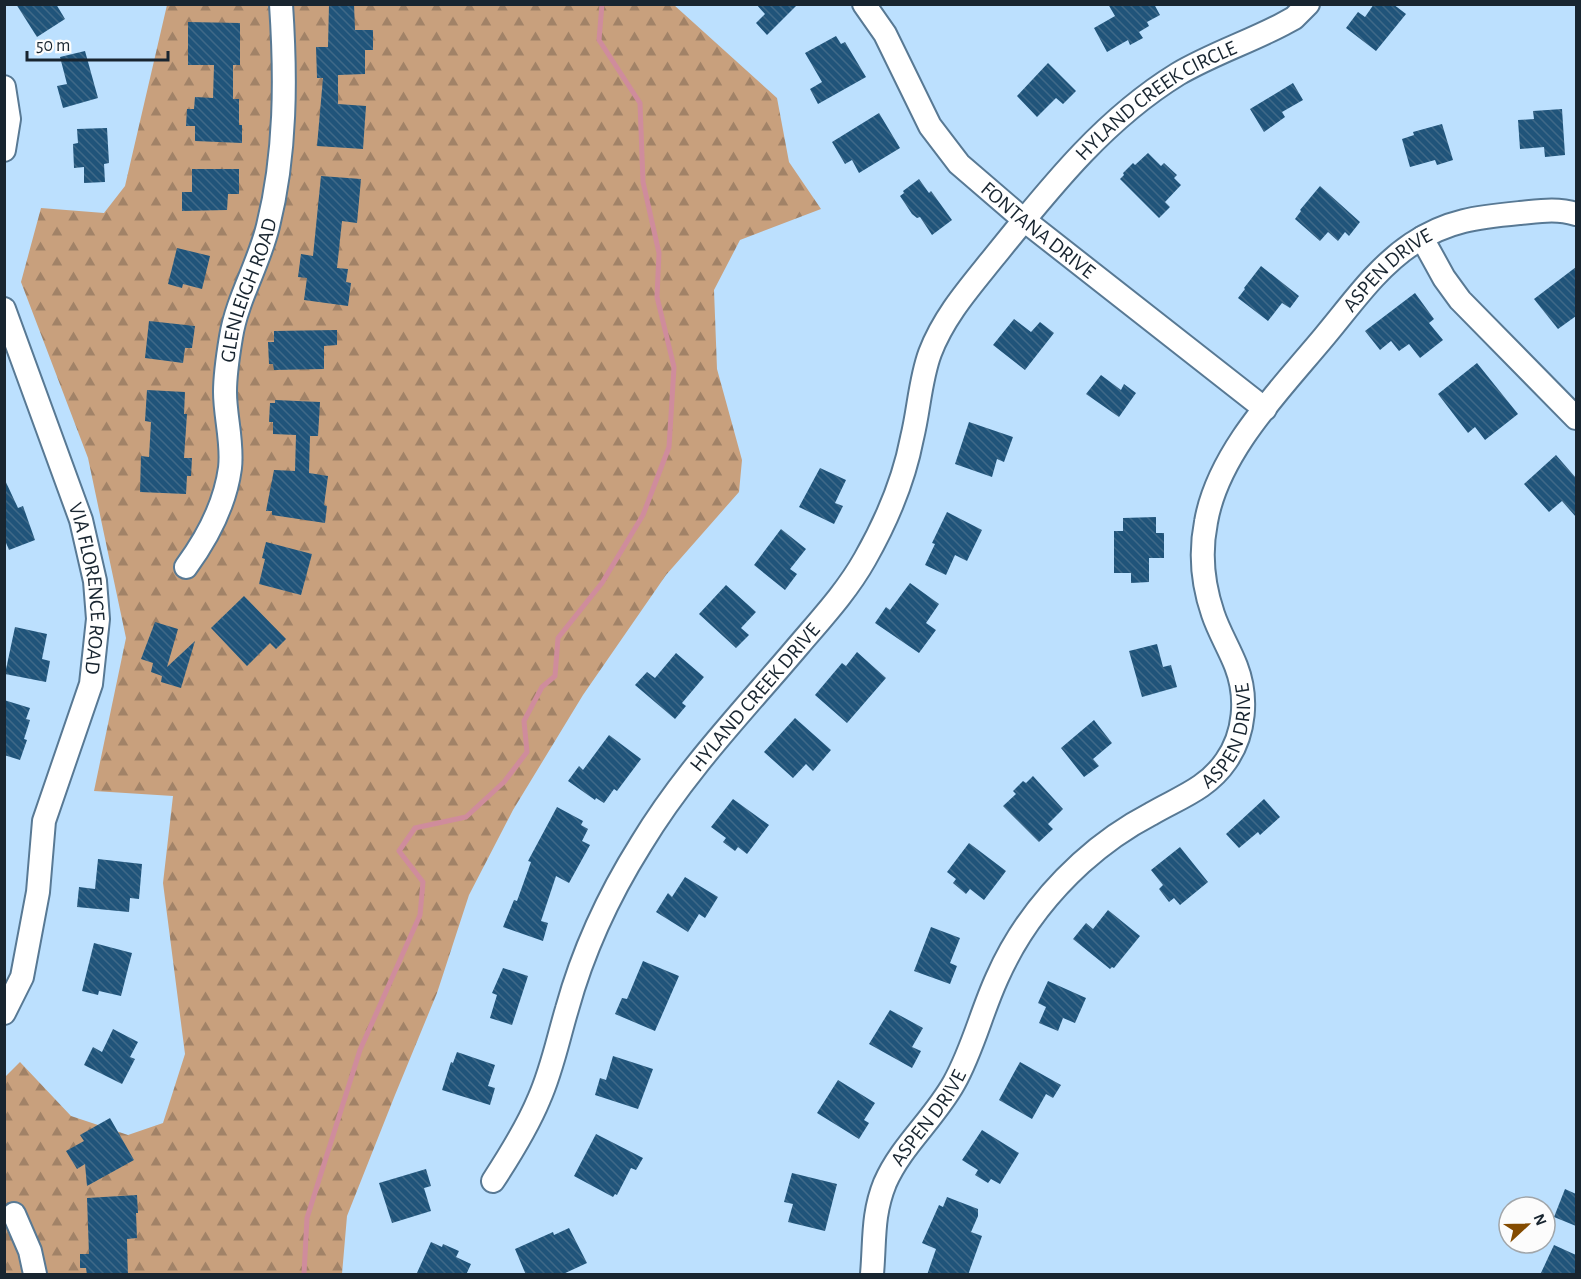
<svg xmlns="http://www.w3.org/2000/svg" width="1581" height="1279" viewBox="0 0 1581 1279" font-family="'Alegreya Sans',sans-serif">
<defs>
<pattern id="forest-firs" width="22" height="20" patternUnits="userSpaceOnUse" patternTransform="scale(1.5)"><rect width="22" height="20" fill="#c8a07d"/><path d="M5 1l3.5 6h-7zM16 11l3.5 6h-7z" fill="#a18267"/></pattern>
<pattern id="building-back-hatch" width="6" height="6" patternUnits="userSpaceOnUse" patternTransform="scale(1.5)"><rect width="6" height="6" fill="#20547a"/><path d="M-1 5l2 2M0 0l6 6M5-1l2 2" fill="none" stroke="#3f6988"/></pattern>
</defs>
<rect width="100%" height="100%" fill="#bce0fe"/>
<path fill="url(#forest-firs)" d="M167,5h507l103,93 12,64 32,47 -81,31 -26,50 3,79 25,91 -3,32 -73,83 -83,120 -70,115 -44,85 -32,98 -42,102 -48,121 -5,58h-337l-1,-196 16,-16 51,54 57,19 35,-12 22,-69 -22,-171 10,-87 -79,-5 32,-153 -38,-180 -67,-176 20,-74 63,5 21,-27z"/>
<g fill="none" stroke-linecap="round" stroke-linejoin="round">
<path stroke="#cf8c9c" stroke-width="5" d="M304,1274l3,-56 53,-168 60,-135 3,-33 -24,-31 16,-23 51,-11 38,-35 23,-30 -3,-31 18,-34 13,-11 3,-38 44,-55 41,-68 26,-68 5,-80 -17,-70 2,-44 -16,-71 -3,-79 -41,-63 3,-36"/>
</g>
<g fill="url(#building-back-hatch)">
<path d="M16,4h40l9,15 -28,18z"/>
<path d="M329,4h25l1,26h18v20h-8v24l-27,1v29l28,2 -3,43 -46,-3 6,-68h-6l-1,-31h12z"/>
<path d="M756,4h42l-31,31 -11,-12 9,-9z"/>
<path d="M1108,4h46l6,11 -13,7 2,4 -10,6 4,6 -13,7 -2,-5 -21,12 -13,-24 21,-12z"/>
<path d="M1374,4h19l13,10 -30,37 -30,-23 12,-16 7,5z"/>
<path d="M188,22l52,1v42h-7v34h6v26h3v18l-47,-2v-15h-9l1,-17h7l1,-12 18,1 1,-33h-26z"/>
<path d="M836,36l5,8 4,-2 21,35 -48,27 -8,-15 12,-7 -17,-29z"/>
<path d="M85,51l13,47 -35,10 -6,-22 10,-2 -7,-27z"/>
<path d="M1048,63l28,28 -13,13 -7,-6 -19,19 -20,-21z"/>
<path d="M1293,83l10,17 -21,12 3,5 -21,15 -14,-23z"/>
<path d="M1562,109l3,46 -20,2 -1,-10 -24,2 -2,-29 16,-1 -1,-8z"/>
<path d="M879,113l21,35 -41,25 -7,-13 -7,4 -13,-22z"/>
<path d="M1442,124l11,36 -16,5 -2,-5 -25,7 -8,-28 12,-4 -1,-3z"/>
<path d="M107,128l2,35 -5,1 1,18 -21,1v-16l-10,1 -1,-24 5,-1 -1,-14z"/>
<path d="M1148,153l13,13 3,-3 13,12 -3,3 7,7 -16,17 5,5 -11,11 -39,-39 4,-4 -1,-2 10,-10 2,2z"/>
<path d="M192,169h47v25h-11l-1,16 -45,1v-19h10z"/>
<path d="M321,176l40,3 -4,44 -15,-2 -5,47 11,1 -2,13 5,1 -3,23 -44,-6 3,-22 -9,-1 3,-23 12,2z"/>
<path d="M919,179l10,14 2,-2 21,29 -20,15 -12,-18 -3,1 -5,-4 -12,-18 4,-3 -1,-2z"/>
<path d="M1320,186l40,36 -11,14 -4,-4 -7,9 -10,-9 -8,9 -25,-22 6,-8 -1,-1z"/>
<path d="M177,248l33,8 -8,33 -19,-5 -1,4 -14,-4z"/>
<path d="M1261,266l38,30 -9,12 -8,-5 -14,18 -30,-23 7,-9 -1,-1z"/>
<path d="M1576,267v49l-18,13 -24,-30z"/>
<path d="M1415,293l19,26 -5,4 14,17 -23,18 -11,-14 -10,7 -8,-10 -11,9 -15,-19z"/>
<path d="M1014,319l17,13 9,-10 14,11 -29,37 -32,-25z"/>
<path d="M149,321l46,5 -3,22h-7l-2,15 -38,-5z"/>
<path d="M337,330v15l-13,1v23l-50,1 -1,-6h-4l-1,-22h6v-11z"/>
<path d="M1477,363l41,51 -33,26 -10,-13 -7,6 -30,-39z"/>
<path d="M1101,375l20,15 3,-6 12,9 -17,24 -33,-23z"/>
<path d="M147,390l38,2 -1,22h3l-3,44h8l-1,18h-4l-1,18 -46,-2 1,-36 8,1 2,-35 -6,-1z"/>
<path d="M275,400l45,2 -2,34h-8l-1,37 19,3 -4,29 3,1 -2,17 -53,-8v-4h-6l8,-41 21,1 1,-36 -23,-1v-12h-4l1,-19h5z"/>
<path d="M969,422l44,15 -9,25 -7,-3 -5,18 -37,-13z"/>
<path d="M1556,455l20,23v39l-14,-16 -13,11 -25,-28z"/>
<path d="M820,468l26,12 -11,23 8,3 -9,18 -35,-17z"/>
<path d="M4,478l14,30 5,-2 12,34 -26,10 -5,-12z"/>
<path d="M947,512l35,18 -15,31 -12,-6 -9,20 -21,-10 10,-21 -3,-1z"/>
<path d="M1156,517v16h8v25h-15v24l-18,1v-10h-17v-42h9v-13z"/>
<path d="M781,529l25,20 -16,20 7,5 -12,16 -31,-25z"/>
<path d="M266,542l46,12 -11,41 -42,-11 6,-25 -3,-1z"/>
<path d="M910,583l29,21 -13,19 10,7 -17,23 -44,-30 11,-16 4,3z"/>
<path d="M726,585l30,27 -15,16 8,7 -13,13 -37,-34z"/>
<path d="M244,596l42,43 -10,10 -6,-6 -23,23 -36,-38z"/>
<path d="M155,622l23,7 -11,38 28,-26 -14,47 -20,-6 1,-6 -11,-4 2,-9 -12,-4z"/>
<path d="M15,627l32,7 -5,25 8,2 -4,21 -41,-8z"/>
<path d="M1157,644l6,23 8,-2 6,22 -35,10 -13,-46z"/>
<path d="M857,652l29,26 -39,45 -32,-28 27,-32 4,3z"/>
<path d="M676,653l28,24 -22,26 4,3 -11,13 -40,-34 12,-13 8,6z"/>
<path d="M4,700l26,8 -4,11 4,1 -6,19 3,1 -7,20 -16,-5z"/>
<path d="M795,718l36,32 -18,21 -7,-7 -13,14 -29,-26z"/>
<path d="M1094,720l18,23 -19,16 6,7 -15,11 -23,-29z"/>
<path d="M609,735l32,24 -24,32 -3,-2 -10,14 -8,-5 -1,2 -27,-19 11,-15 4,4z"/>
<path d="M1033,776l30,33 -15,15 5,5 -14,13 -36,-36 13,-12 -3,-3 10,-10 3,2z"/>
<path d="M733,799l36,26 -22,29 -9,-7 -3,4 -12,-9 3,-4 -15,-11z"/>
<path d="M1264,799l16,18 -20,18 -2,-3 -19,16 -13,-14z"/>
<path d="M557,807l26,14 -2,4 7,4 -6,12 8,4 -21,38 -13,-7 -15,45 7,2 -5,18 -40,-14 11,-27 3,1 14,-39 -3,-1z"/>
<path d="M969,843l37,28 -22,29 -14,-11 -4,5 -13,-11 3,-4 -9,-7z"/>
<path d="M1180,847l28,35 -28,23 -6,-7 -5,4 -10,-13 4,-4 -12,-15z"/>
<path d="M98,859l44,5 -3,35 -9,-1 -1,14 -52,-5 2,-20 16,2z"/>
<path d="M685,877l33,20 -13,21 -6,-4 -11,18 -32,-20 12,-19 4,4z"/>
<path d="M1108,910l32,26 -26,32 -2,-1 -2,2 -37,-30 13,-16 7,6z"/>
<path d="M931,927l29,11 -10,25 7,3 -7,18 -36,-13z"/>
<path d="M94,943l38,10 -11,43 -22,-5 -1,4 -16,-4z"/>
<path d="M643,961l36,15 -24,55 -40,-17 7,-16 5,1z"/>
<path d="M503,968l25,8 -16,49 -22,-7 7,-23 -5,-2z"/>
<path d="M1048,981l38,17 -11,25 -12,-5 -5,13 -19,-8 7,-16 -8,-4z"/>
<path d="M890,1010l33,18 -11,19 9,4 -9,17 -43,-24z"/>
<path d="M113,1029l25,13 -8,15 5,2 -13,25 -38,-19 9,-18 9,5z"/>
<path d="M457,1052l38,13 -7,21 7,2 -5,17 -48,-15 9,-28 2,1z"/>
<path d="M613,1056l40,13 -15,40 -43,-14 5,-17 6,2z"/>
<path d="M1020,1062l41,23 -8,13 -7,-4 -14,25 -33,-19z"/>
<path d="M838,1080l37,23 -11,17 5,3 -10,16 -42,-26z"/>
<path d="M110,1118l24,42 -47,26 -2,-22 -8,5 -11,-18 18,-10 -4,-6z"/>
<path d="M982,1130l37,23 -19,31 -9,-5 -3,4 -13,-8 3,-5 -16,-10z"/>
<path d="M596,1134l47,24 -7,12 -5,-2 -14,27 -2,-1 -2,3 -39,-21z"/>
<path d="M426,1169l5,17 -7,2 7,23 -39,12 -13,-40z"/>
<path d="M792,1173l45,11 -12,47 -37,-9 5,-18 -9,-2z"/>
<path d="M1565,1189l11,5v32l-22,-9z"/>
<path d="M137,1195l1,18h-2l1,25 -10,1 1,36h-41l-1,-7h-6v-14h9l-2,-56z"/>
<path d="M947,1197l31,12v7l-7,16 11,4 -14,39h-41l9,-26 -14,-6 17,-38 4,2z"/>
<path d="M569,1228l18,35 -26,12h-35l-11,-26 38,-17 1,3z"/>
<path d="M431,1242l11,5 1,-3 16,7 -3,6 15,7 -5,11h-50z"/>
<path d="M1554,1245l22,10v20h-36z"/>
</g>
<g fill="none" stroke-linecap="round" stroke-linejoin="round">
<g stroke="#587994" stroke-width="26">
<g id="minor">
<path id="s1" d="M864,4l21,30 45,92 29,38 65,56 241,189"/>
<path d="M4,87l5,32 -5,31"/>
<path d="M1422,238l22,40 16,22 116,118"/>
<path id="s2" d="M4,309l77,211 14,61 3,38 -7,65 -47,137 -6,71 -16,85 -18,36"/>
<path id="s3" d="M186,567c22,-30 39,-62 44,-99 3,-26 -5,-51 -5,-76 0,-18 3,-37 6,-55 6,-38 28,-73 37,-111 18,-72 18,-148 13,-222"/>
<path id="s4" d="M493,1181c17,-26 34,-53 46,-82 13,-29 19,-60 28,-90 16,-58 42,-114 74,-165 44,-73 103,-134 158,-199 23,-27 48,-54 66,-86 21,-37 39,-79 47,-121 7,-28 8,-58 18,-85 14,-37 40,-66 64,-96 55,-68 109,-137 184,-183 34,-20 71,-32 105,-50l11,-6 14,-14"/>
<path d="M14,1214l16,37 5,23"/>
<path id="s5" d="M872,1274c3,-33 0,-59 13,-91 16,-37 49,-64 69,-100 19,-34 27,-70 43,-105 19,-43 49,-83 84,-115 21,-19 45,-36 70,-49 27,-16 56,-25 75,-53 19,-27 22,-64 10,-95 -7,-18 -17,-34 -23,-52 -10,-29 -13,-62 -7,-92 12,-70 74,-132 118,-185 27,-32 52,-69 88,-93 35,-24 67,-27 108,-31 20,-2 37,-5 56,1"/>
</g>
</g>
<use href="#minor" stroke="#fff" stroke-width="22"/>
</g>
<g text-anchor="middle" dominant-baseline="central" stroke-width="6" stroke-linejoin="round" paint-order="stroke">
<g font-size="21" fill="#182530" stroke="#fcfcfc">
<text stroke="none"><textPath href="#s4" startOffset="1294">HYLAND CREEK CIRCLE</textPath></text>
<text stroke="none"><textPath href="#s1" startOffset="290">FONTANA DRIVE</textPath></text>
<text stroke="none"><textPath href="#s5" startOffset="1214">ASPEN DRIVE</textPath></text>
<text stroke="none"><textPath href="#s3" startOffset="291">GLENLEIGH ROAD</textPath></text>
<text stroke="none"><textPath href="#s2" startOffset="294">VIA FLORENCE ROAD</textPath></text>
<text stroke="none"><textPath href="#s4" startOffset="556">HYLAND CREEK DRIVE</textPath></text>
<text stroke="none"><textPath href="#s5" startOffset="674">ASPEN DRIVE</textPath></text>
<text stroke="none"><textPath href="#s5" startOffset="171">ASPEN DRIVE</textPath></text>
</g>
</g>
<rect width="1581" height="1279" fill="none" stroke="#182530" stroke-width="12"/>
<g transform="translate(1527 1225) rotate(68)"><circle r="28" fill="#fcfcfc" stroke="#a1a6aa" stroke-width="1.5"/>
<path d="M0-4.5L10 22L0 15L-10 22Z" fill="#844b00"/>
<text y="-9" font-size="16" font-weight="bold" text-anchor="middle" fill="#182530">N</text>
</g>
<path d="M27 51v9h141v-9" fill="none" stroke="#182530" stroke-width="3"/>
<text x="36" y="51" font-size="18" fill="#182530" stroke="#fcfcfc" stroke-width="4.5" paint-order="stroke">50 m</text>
</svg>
